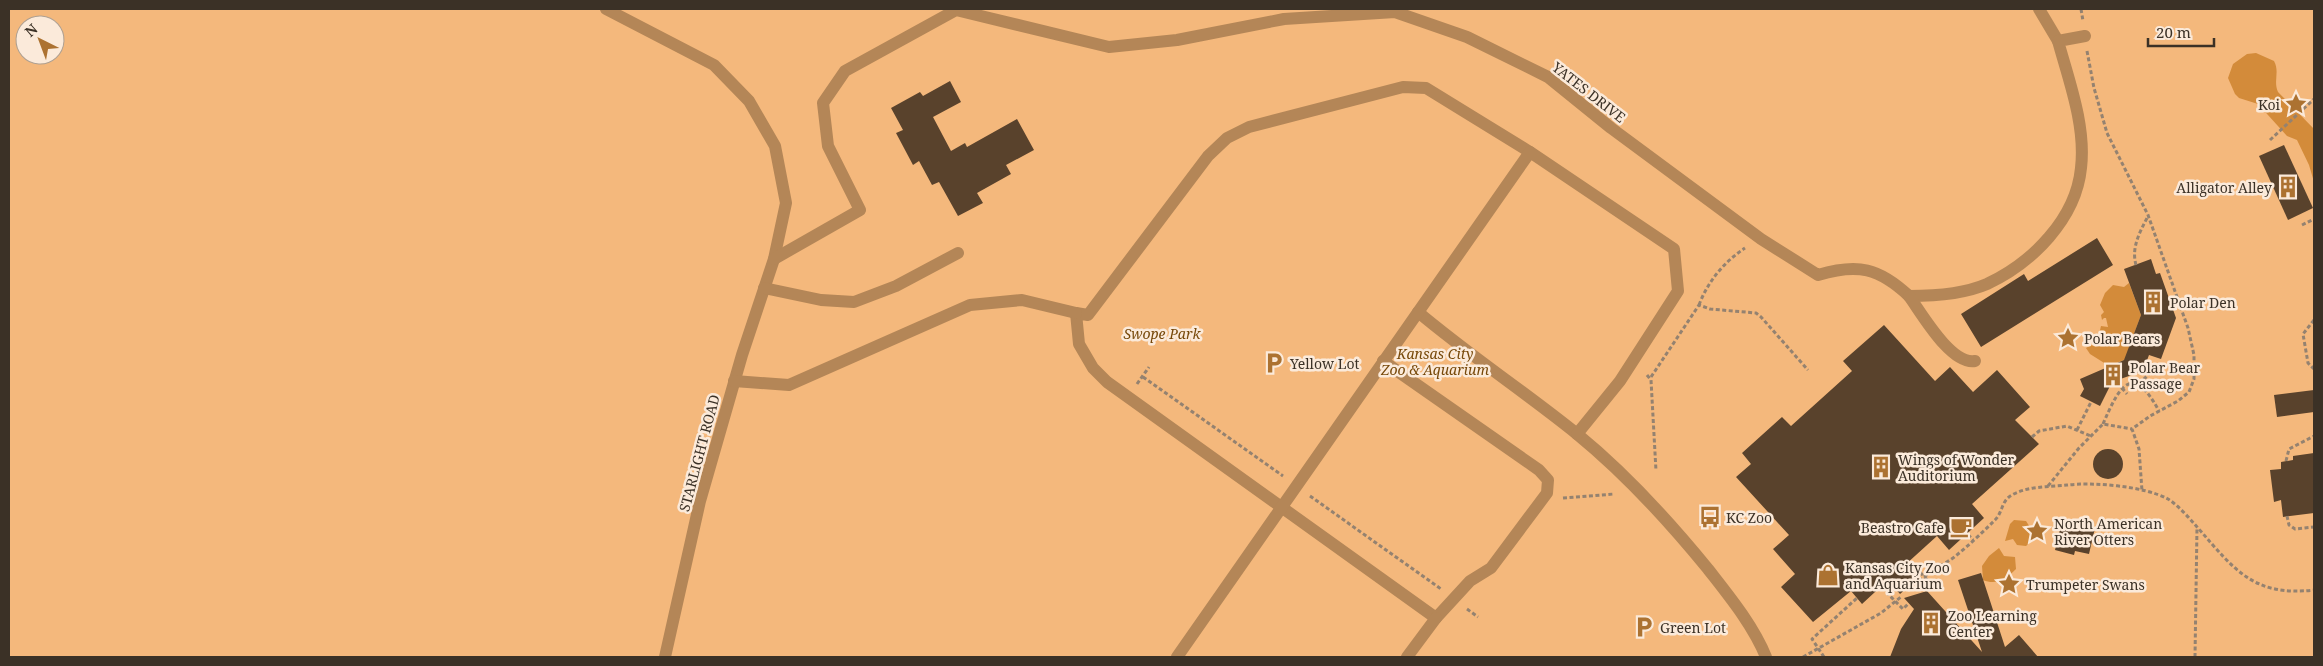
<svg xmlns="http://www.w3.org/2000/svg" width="2323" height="666" viewBox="0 0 2323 666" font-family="'Noto Serif',serif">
<rect width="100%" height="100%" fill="#f6dbc0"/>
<path fill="#f4b87c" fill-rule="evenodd" d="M9,9h2305v648h-2305zM25,25h30v30h-30z"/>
<g fill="#d38b3a">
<path d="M2256,53l18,8c6,11 -1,20 4,31l36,37v53l-5,-17 -12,-25 -10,-4 -29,-32 -19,-6 -4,-4 -7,-16 5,-14 14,-10z"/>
<path d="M2129,283l12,32 -12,32 2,10 -22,9 -19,-12 -4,-6 5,-3 5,2 5,-21 7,1 -2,-9h-2l-2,2 -1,-5 3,-3 -4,-7 5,-12 8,-8 11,2z"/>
<path d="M2014,520l12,1 7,11 4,1v3l-11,10 -9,-1 -4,-6 -8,2 5,-17z"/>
<path d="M1999,548l5,8 11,1 1,12c-9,9 -19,17 -33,11l-1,-14 7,-10z"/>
</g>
<g fill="#59422c">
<path d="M950,81l11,21 -28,15 18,34 14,-8 2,4 50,-28 17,31 -28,15 5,9 -34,19 6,10 -25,13 -19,-34 -7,3 -13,-24 -6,4 -17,-32 7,-3 -12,-22 29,-16 3,4z"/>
<path d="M2284,145l29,63 -25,12 -29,-64z"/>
<path d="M2097,238l16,27 -132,82 -20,-33 63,-40 4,7z"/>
<path d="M2151,259l5,15 4,-1 16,45 -15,41 -12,-4 -6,16 -31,11 -12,24 -20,-10 4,-7 -4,-10 44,-19 17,-45 -17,-46z"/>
<path d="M1884,325l51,56 15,-14 23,25 24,-22 33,37 -15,13 24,24 -67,60 12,14 -35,32 -12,-14 -32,29 12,14 -17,15 -12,-14 -26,24 -11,-13 -38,31 -32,-35 14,-13 -22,-25 16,-14 -53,-58 15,-13 -9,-11 40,-36 9,9 61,-55 -9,-10z"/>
<path d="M2314,390v22l-37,5 -3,-22z"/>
<circle cx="2108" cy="464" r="15"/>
<path d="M2314,453v60l-31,4 -2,-17 -7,2 -4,-32 11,-1v-7l12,-2v-4z"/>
<path d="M2062,521l33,7 -6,26 -14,-3 -1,4 -19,-5z"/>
<path d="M1981,573l24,74 14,-12 19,22h-148l11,-28 13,-20 -10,-11 23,-7 55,61 -24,-72z"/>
</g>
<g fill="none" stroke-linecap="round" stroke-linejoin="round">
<g stroke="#948270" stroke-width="3" stroke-dasharray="4 2.5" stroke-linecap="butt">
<path d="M2081,9l2,12"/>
<path d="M2087,51l7,37 13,45 41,82 40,113 6,27v24l-5,13 -11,9 -28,15 -18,13 7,20 3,42"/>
<path d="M2270,140l44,-41"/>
<path d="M2302,225l12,-6"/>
<path d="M2136,265c-5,-18 4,-33 12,-49"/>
<path d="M1699,305c9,-24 25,-43 46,-57"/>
<path d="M2314,320l-11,14 5,29 6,6"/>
<path d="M1647,375l4,5 5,91"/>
<path d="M1143,377l140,99"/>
<path d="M1651,377l48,-72 11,4 46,4 5,4 47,53"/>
<path d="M1137,384l12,-17"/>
<path d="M2139,384l12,-12 -2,-6 -3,-3"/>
<path d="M2122,388l5,6"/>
<path d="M2103,424c16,-37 29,-63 56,-13"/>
<path d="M2077,430l14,-28"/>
<path d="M2032,437l7,-6 28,-5 24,10"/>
<path d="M2286,461l3,-12 25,-13"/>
<path d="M2048,486l31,-38 24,-24 29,5"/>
<path d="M1310,496l131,93"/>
<path d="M1563,498l51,-4"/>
<path d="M2287,516l2,9 6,4 19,-2"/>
<path d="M1955,520l18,20"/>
<path d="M1911,573l5,-5 15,16 -6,5"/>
<path d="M1919,581c10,-9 22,-15 34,-23 14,-11 29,-25 42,-38 8,-8 6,-19 17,-25 15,-9 37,-8 55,-10 27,-3 77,1 101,14 11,7 21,19 30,29 36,41 55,69 116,62"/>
<path d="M1895,588l-7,6 15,15 6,-6"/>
<path d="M1467,609l11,8"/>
<path d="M1803,657l78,-44 21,-17"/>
<path d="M1824,657l-12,-18 45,-41"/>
<path d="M2195,657l2,-130"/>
</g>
<g stroke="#b48657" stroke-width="12">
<path d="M606,9l108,56 35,36 26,45 11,57 -12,56 -32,96 -42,146 -35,156"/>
<path d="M2039,9l19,32"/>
<path d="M774,259l86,-49 -32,-64 -5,-43 22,-32 111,-61 153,37 68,-7 107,-21 111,-7 72,25 81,40 63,51 150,111 57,36c40,-12 61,-7 91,21 25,0 55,-2 78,-12 45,-21 89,-65 94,-116 5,-42 -12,-87 -23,-127l27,-5"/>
<path d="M764,288l57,12 33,2 42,-16 62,-33"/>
<path d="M1909,296c13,18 42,69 66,65"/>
<path d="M1418,312c51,43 107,80 159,122 49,40 91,86 131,135 21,27 45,56 58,88"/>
<path d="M1383,361l156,109 9,10 -1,13 -56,75 -21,13 -34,37 -329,-236 -14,-14 -14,-24 -3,-31 12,2 120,-159 19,-18 22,-11 154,-40 23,1 104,64"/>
<path d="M734,381l55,4 181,-80 52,-5 54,13"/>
<path d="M1177,657l353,-505 144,97 4,42 -58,90 -43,53"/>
<path d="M1407,657l29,-39"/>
</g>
</g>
<defs>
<g id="sight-bare" transform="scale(1.725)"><path d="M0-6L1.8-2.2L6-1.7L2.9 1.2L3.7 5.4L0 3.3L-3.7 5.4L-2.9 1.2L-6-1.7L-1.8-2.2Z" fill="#ac7231" stroke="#fbeada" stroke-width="2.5" paint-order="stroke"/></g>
<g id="building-bare" transform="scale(1.725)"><path d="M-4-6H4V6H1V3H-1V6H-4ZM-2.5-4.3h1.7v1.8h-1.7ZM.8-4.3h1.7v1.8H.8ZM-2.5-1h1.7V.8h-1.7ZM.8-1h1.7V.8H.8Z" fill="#ac7231" stroke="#fbeada" stroke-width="2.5" paint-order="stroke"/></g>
<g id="parking-bare" transform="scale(1.725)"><path d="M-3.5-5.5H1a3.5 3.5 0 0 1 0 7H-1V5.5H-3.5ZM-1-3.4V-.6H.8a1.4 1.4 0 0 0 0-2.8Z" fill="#ac7231" stroke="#fbeada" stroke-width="2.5" paint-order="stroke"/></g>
<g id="bus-bare" transform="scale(1.725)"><path d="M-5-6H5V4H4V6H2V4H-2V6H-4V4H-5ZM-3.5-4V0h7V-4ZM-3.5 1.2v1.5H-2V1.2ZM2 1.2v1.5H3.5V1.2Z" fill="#ac7231" stroke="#fbeada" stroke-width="2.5" paint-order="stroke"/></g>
<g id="cafe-bare" transform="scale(1.725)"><path d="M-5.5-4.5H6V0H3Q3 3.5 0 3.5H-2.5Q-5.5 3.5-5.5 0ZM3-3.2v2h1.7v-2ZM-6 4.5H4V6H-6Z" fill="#ac7231" stroke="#fbeada" stroke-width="2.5" paint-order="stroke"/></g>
<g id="shop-bare" transform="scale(1.725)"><path d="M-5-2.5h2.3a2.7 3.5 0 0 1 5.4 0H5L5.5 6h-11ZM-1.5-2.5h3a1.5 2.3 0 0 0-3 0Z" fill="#ac7231" stroke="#fbeada" stroke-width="2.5" paint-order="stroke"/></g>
</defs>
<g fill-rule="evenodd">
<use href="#sight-bare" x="2296" y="104"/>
<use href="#building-bare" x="2288" y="187"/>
<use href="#building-bare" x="2153" y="302"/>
<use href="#sight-bare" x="2068" y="338"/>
<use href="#parking-bare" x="1274" y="363"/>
<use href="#building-bare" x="2113" y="375"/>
<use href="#building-bare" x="1881" y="467"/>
<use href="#bus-bare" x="1710" y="517"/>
<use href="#cafe-bare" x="1961" y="527"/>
<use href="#sight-bare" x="2037" y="531"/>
<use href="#shop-bare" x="1828" y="575"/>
<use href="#sight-bare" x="2009" y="584"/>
<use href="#building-bare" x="1931" y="623"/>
<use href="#parking-bare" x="1644" y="627"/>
</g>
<g text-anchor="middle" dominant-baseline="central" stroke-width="5" stroke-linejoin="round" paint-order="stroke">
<g font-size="14" fill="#3b3126" stroke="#fbeada">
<text transform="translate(1589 92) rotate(38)">YATES DRIVE</text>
<text transform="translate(699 453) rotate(-75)">STARLIGHT ROAD</text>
</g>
<g font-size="14" fill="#3b3126" stroke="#fbeada" text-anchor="start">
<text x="2280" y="104" text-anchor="end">Koi</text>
<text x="2272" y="187" text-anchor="end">Alligator Alley</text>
<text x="2170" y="302">Polar Den</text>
<text x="2084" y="338">Polar Bears</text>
<text x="1290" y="363">Yellow Lot</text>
<text x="2130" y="367">Polar Bear<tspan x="2130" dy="16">Passage</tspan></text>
<text x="1898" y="459">Wings of Wonder<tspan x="1898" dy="16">Auditorium</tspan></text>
<text x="1726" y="517">KC Zoo</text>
<text x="2054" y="523">North American<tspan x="2054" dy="16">River Otters</tspan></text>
<text x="1944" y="527" text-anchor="end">Beastro Cafe</text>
<text x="1845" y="567">Kansas City Zoo<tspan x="1845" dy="16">and Aquarium</tspan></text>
<text x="2026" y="584">Trumpeter Swans</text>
<text x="1948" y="615">Zoo Learning<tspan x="1948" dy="16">Center</tspan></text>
<text x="1660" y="627">Green Lot</text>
</g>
<g font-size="14" font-style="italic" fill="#774809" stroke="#fbeada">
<text x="1162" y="333">Swope Park</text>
<text x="1435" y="353">Kansas City<tspan x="1435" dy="16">Zoo &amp; Aquarium</tspan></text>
</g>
</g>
<rect width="2323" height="666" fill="none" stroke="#3b3126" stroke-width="20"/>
<g transform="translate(40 40) rotate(318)"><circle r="24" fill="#fbeada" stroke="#aea092"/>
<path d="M0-4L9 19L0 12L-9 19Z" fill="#ac7231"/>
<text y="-8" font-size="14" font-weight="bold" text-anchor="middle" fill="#3b3126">N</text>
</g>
<path d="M2148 38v8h66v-8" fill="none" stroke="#3b3126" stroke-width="2.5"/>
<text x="2156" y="38" font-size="15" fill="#3b3126" stroke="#fbeada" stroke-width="4" paint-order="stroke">20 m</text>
</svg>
